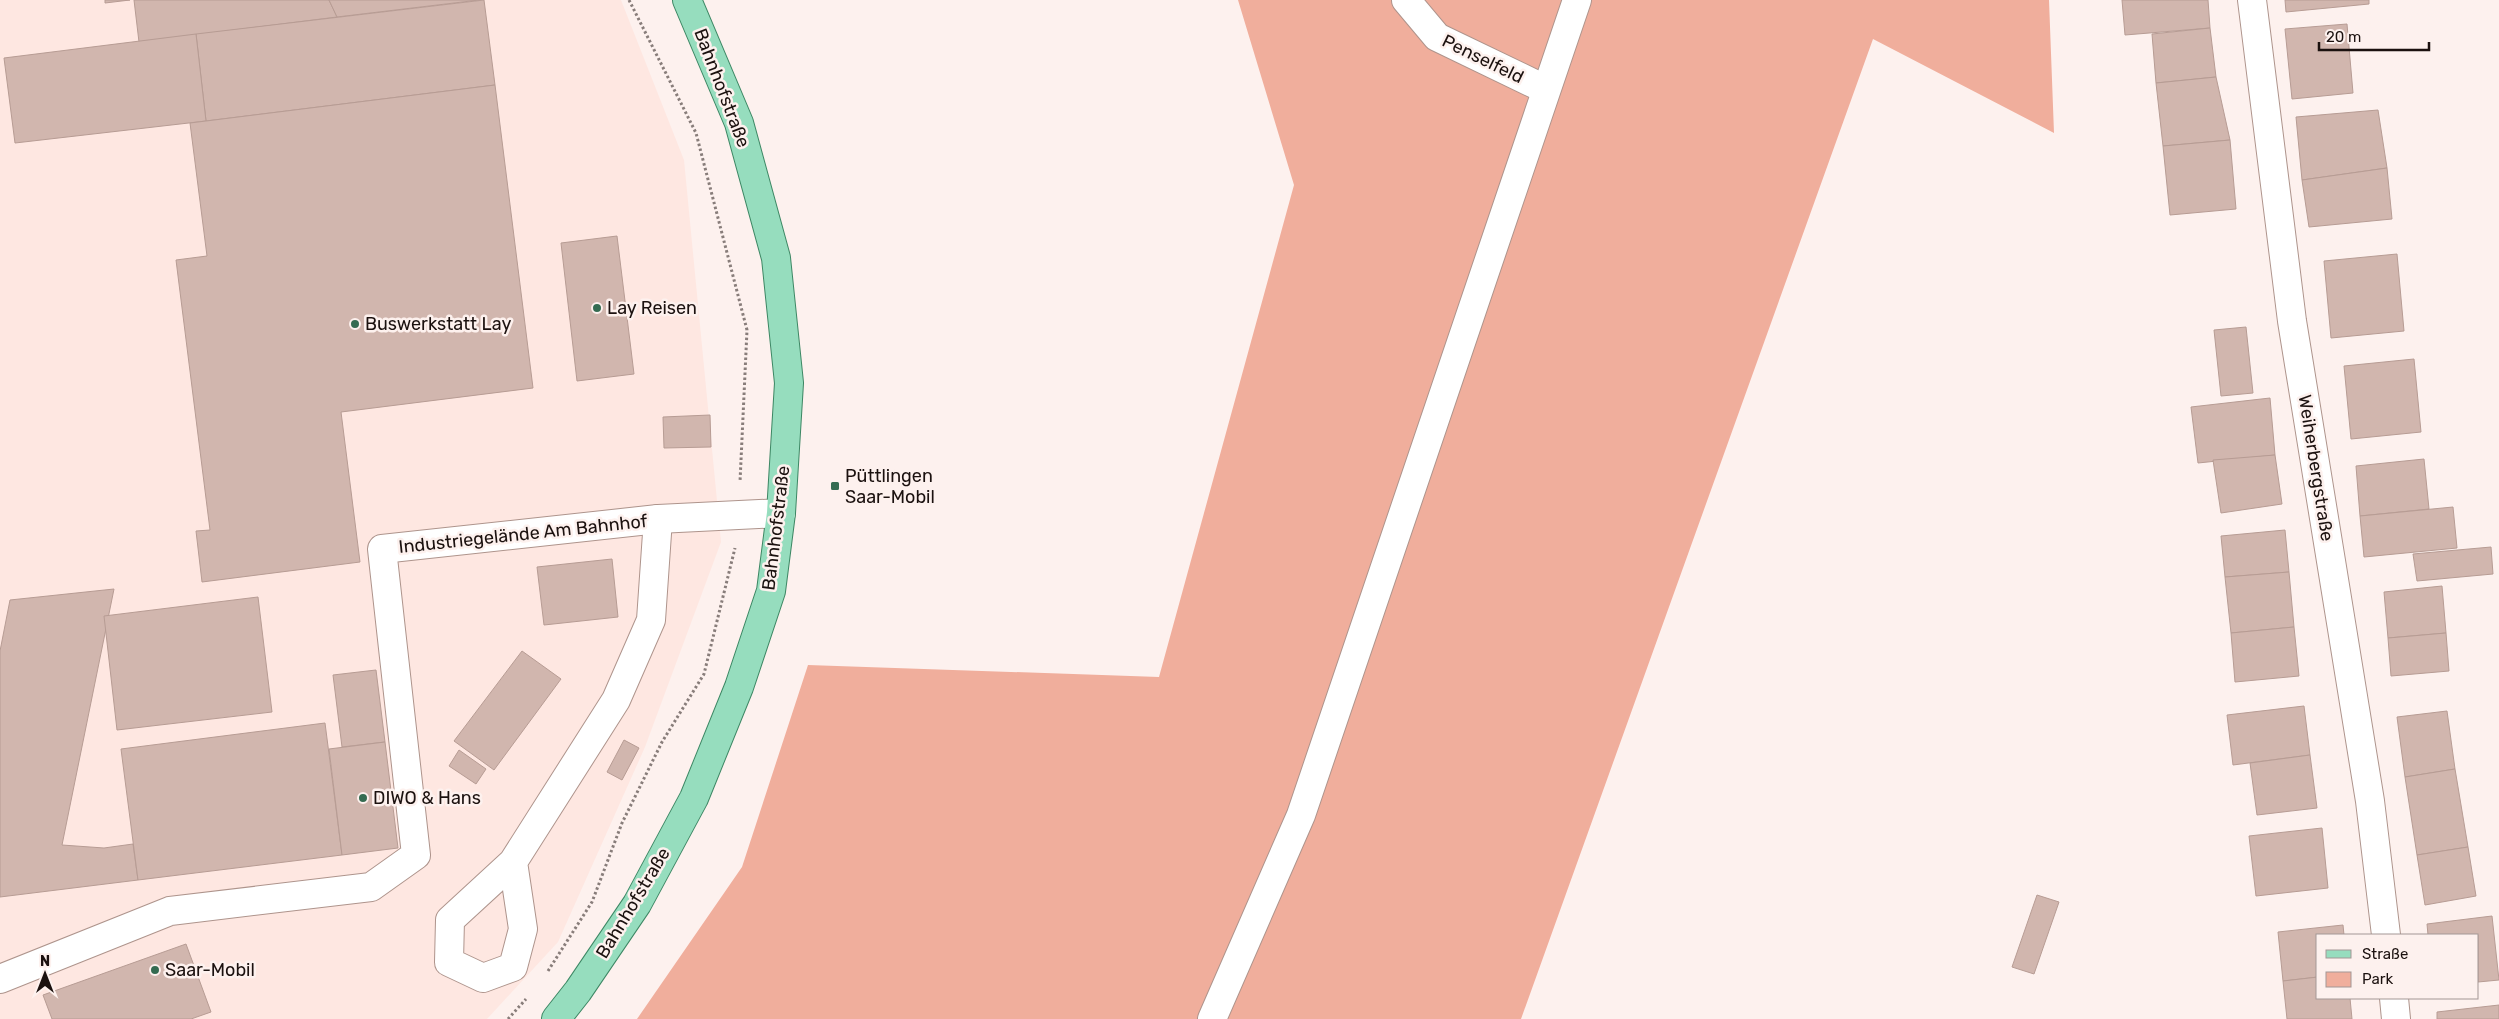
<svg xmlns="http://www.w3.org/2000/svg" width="2499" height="1019" viewBox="0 0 2499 1019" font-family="Rubik,sans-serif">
<rect width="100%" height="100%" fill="#fdf1ee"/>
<path fill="#fee7e1" d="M0,0h621l63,160 37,382 -76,205 -87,195 -71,77h-487z"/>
<path fill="#f0ae9c" d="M1238,0h811l5,133 -181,-94 -352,980h-884l105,-152 66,-202 351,12 135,-492z"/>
<g fill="#d1b6ae" stroke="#b79c94">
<path d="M105,0h25l-25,3z"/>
<path d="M134,0h195l8,17 -198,25z"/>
<path d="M329,0h150l-142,17z"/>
<path d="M484,0l11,85 -289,36 -10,-87z"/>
<path d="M2122,0h86l2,28 -85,7z"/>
<path d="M2285,0h84v4l-83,8z"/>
<path d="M2347,24l6,69 -61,6 -7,-70z"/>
<path d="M2210,28l6,49 -60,6 -4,-49z"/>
<path d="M196,34l10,87 -191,22 -11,-85z"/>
<path d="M2216,77l14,63 -67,6 -7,-63z"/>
<path d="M495,85l38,303 -192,24 19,150 -158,20 -6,-51 14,-1 -34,-270 31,-4 -17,-133z"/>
<path d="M2378,110l9,58 -85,12 -6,-63z"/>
<path d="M2230,140l6,69 -66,6 -7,-69z"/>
<path d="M2387,168l5,51 -83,8 -7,-47z"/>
<path d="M617,236l17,138 -57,7 -16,-138z"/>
<path d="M2397,254l7,77 -73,7 -7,-77z"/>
<path d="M2246,327l7,66 -32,3 -7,-66z"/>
<path d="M2414,359l7,73 -70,7 -7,-73z"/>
<path d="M2270,398l5,57 -77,8 -7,-56z"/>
<path d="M710,415l1,32 -47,1 -1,-31z"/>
<path d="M2275,455l7,49 -61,9 -8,-53z"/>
<path d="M2424,459l5,50 -69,7 -4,-50z"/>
<path d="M2453,507l4,41 -93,9 -4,-41z"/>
<path d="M2285,530l4,42 -64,5 -4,-41z"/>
<path d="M2491,547l2,27 -76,7 -4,-27z"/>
<path d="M612,559l6,58 -74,8 -7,-58z"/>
<path d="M2289,572l5,55 -63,6 -6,-56z"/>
<path d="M2442,586l4,47 -58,5 -4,-46z"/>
<path d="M114,589l-52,256 42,3 29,-4 5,36 -138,17v-246l10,-51z"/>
<path d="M258,597l14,115 -155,18 -13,-114z"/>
<path d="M2294,627l5,49 -64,6 -4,-49z"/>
<path d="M2446,633l3,38 -58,5 -3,-38z"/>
<path d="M522,651l39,28 -67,91 -40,-29z"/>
<path d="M376,670l9,72 -43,5 -9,-72z"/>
<path d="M2304,706l6,49 -77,10 -6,-50z"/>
<path d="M2447,711l8,58 -50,8 -8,-60z"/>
<path d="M325,723l17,132 -204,25 -17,-131z"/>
<path d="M624,740l15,8 -17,32 -15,-8z"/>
<path d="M385,742l13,106 -56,7 -13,-106z"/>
<path d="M459,750l27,19 -10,15 -27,-18z"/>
<path d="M2310,755l7,53 -60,7 -7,-52z"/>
<path d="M2455,769l13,78 -51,8 -12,-78z"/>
<path d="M2322,828l6,60 -72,8 -7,-60z"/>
<path d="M2468,847l8,49 -51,9 -8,-50z"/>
<path d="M2037,895l22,7 -25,72 -22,-7z"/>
<path d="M2492,916l7,64 -21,2v-47h-50l-1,-11z"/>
<path d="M2343,925l1,10h-26v42l-35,4 -5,-49z"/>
<path d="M186,944l25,68 -20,7h-139l-9,-24z"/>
<path d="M2318,977v21h32l2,21h-65l-4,-38z"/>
<path d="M2499,1005v14h-62v-7z"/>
</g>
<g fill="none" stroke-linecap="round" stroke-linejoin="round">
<g stroke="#ae948c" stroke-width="30">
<g id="minor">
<path d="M1406,0l31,37 108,52"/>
<path d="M2252,0l40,321 78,480 16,134"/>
<path d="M513,862l10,67 -10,38 -30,11 -34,-16 1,-42 63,-58 103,-162 35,-80 7,-101"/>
<path d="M0,979l170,-68 201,-24 45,-32 -34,-306 276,-30 123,-6"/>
<path d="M2394,998l2,21"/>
<path d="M1212,1019l89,-204 276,-815"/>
</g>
</g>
<g stroke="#3d8764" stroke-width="30">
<path id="major" d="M556,1019l22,-28 59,-87 57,-106 45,-111 32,-96 10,-78 8,-130 -13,-125 -37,-135 -52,-123"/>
</g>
<g stroke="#887d7a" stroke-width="3" stroke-dasharray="2.5 2.5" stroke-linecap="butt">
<path d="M629,0l67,133 51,197 -7,152"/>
<path d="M548,971l44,-69 30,-79 40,-81 42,-68 31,-126"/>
<path d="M508,1019l18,-20"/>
</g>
<use href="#minor" stroke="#fff" stroke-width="28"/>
<use href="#major" stroke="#96ddbe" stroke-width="28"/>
</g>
<g fill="#346b51" stroke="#fdf1ee" stroke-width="2">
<circle cx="597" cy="308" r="5"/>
<circle cx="355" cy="324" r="5"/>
<rect x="830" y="481" width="10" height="10" rx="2.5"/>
<circle cx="363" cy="798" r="5"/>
<circle cx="155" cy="970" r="5"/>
</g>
<g text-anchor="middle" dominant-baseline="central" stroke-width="5" stroke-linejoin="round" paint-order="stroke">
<g font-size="18" fill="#1b110f" stroke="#fdf1ee">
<text transform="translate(1483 59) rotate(26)">Penselfeld</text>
<text transform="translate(722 88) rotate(69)">Bahnhofstraße</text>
<text transform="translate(2316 468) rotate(81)">Weiherbergstraße</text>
<text transform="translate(776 528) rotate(-83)">Bahnhofstraße</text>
<text transform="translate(523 534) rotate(-6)">Industriegelände Am Bahnhof</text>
<text transform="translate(633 903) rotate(-59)">Bahnhofstraße</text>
</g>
<g font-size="18" fill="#1b110f" stroke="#fdf1ee" text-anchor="start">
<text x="607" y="308">Lay Reisen</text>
<text x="365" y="324">Buswerkstatt Lay</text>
<text x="845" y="476">Püttlingen<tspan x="845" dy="21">Saar-Mobil</tspan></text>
<text x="373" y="798">DIWO &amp; Hans</text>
<text x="165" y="970">Saar-Mobil</text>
</g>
</g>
<rect x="2316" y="934" width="162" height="65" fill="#fdf1ee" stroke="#a39795"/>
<rect x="2326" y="950" width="25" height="8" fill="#96ddbe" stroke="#a39795"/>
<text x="2362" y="959" font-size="15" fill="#1b110f">Straße</text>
<rect x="2326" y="972" width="25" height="15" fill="#f0ae9c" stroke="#a39795"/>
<text x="2362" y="984" font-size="15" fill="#1b110f">Park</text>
<g transform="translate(45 974)" stroke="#fdf1ee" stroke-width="4" paint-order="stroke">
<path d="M0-4L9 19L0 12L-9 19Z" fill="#1b110f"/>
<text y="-8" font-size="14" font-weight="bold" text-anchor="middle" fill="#1b110f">N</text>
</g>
<path d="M2319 42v8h110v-8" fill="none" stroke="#1b110f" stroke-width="2.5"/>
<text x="2326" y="42" font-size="15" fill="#1b110f" stroke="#fdf1ee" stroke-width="4" paint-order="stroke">20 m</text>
</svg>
